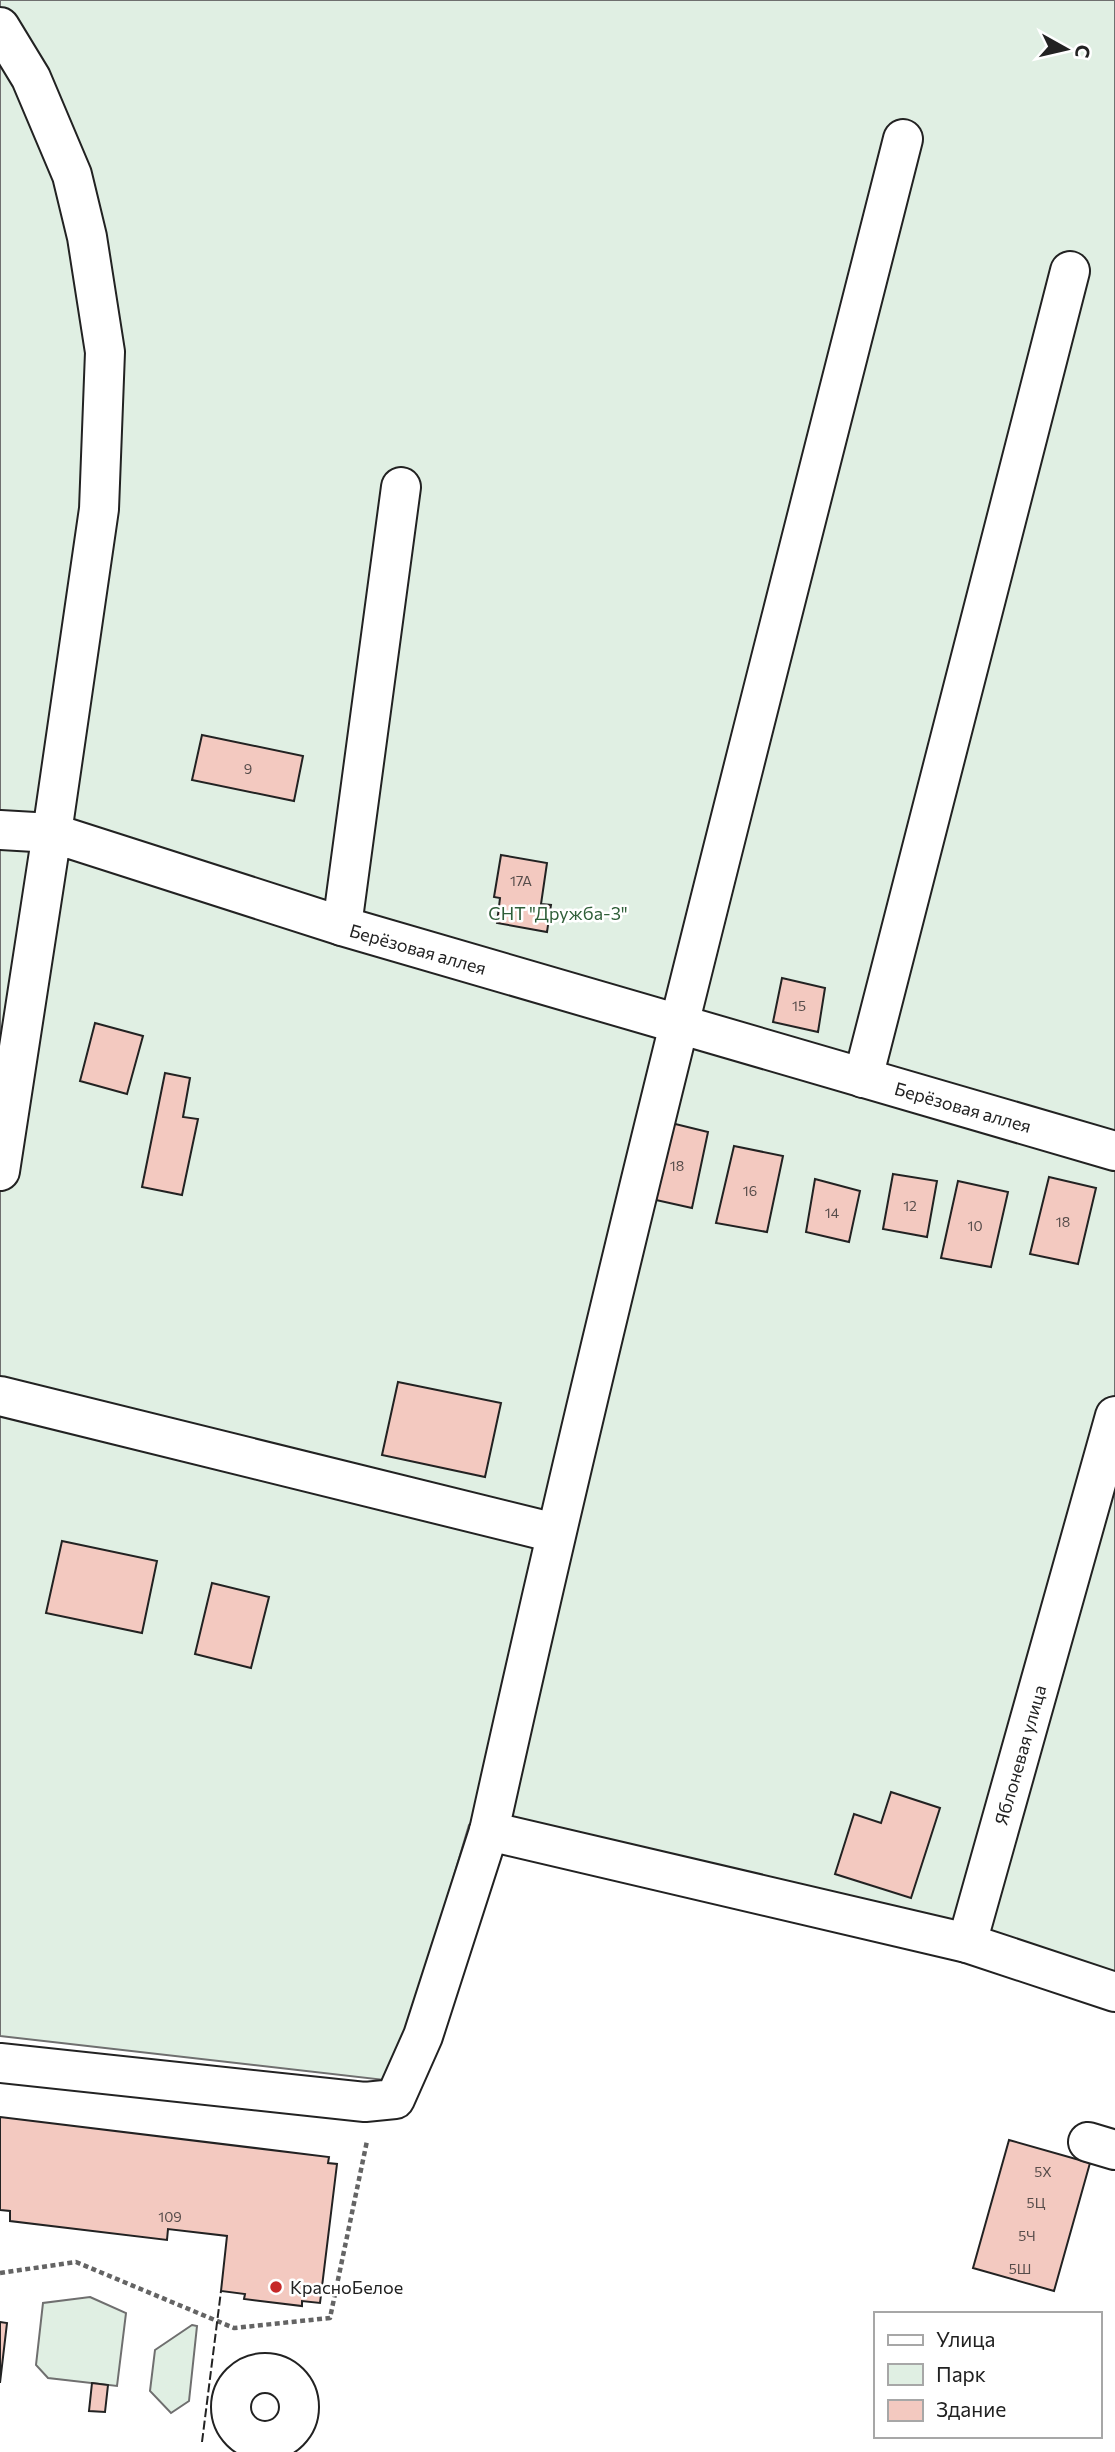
<svg xmlns="http://www.w3.org/2000/svg" width="1115" height="2452" viewBox="0 0 1115 2452" font-family="Commissioner,sans-serif">
<rect width="100%" height="100%" fill="#fff"/>
<g fill="#e0efe3" stroke="#6f6f6f" stroke-width="2">
<path d="M0,0h1115v1997l-646,-172 -76,256 -393,-45z"/>
<path d="M90,2297l36,16 -9,73 -69,-8 -12,-13 7,-62z"/>
<path d="M192,2325l5,1 -8,75 -18,12 -21,-22 5,-41z"/>
</g>
<g fill="#f3c9c0" stroke="#222" stroke-width="2">
<path d="M202,735l101,21 -9,45 -102,-21z"/>
<path d="M501,855l46,8 -6,41 10,1 -4,27 -50,-9 3,-25 -6,-1z"/>
<path d="M782,978l43,10 -7,44 -45,-10z"/>
<path d="M95,1023l48,13 -16,58 -47,-13z"/>
<path d="M165,1073l25,5 -7,39 15,2 -16,76 -40,-8z"/>
<path d="M663,1121l45,11 -16,76 -45,-10z"/>
<path d="M734,1146l49,10 -16,76 -51,-9z"/>
<path d="M893,1174l44,7 -10,56 -44,-8z"/>
<path d="M1049,1177l47,11 -18,76 -48,-10z"/>
<path d="M815,1179l45,12 -11,51 -43,-10z"/>
<path d="M958,1181l50,11 -17,75 -50,-9z"/>
<path d="M398,1382l103,21 -16,74 -103,-22z"/>
<path d="M62,1541l95,20 -15,72 -96,-20z"/>
<path d="M212,1583l57,14 -18,71 -56,-14z"/>
<path d="M891,1792l49,16 -29,90 -76,-24 19,-60 27,9z"/>
<path d="M0,2117l329,40 -1,6 9,1 -17,139 -18,-2v5l-58,-7 1,-5 -24,-3 6,-55 -59,-7 -1,11 -157,-19v-10l-10,-1z"/>
<path d="M1009,2140l81,23 -36,128 -81,-23z"/>
<path d="M0,2322l7,1 -7,60z"/>
<path d="M92,2383l16,2 -3,27 -16,-1z"/>
</g>
<g fill="none" stroke-linecap="round" stroke-linejoin="round">
<g stroke="#222" stroke-width="42">
<g id="minor">
<path d="M0,27l31,51 41,97 15,62 18,115 -6,157 -47,324 -52,-3"/>
<path d="M903,139c-143,563 -289,1125 -414,1692l478,112"/>
<path d="M342,926l59,-439"/>
<path d="M863,1078l207,-807"/>
<path d="M0,1171l52,-338 290,93 773,225"/>
<path d="M0,1396l555,137"/>
<path d="M1115,1416l-148,527 148,49"/>
<path d="M0,2063l365,39 30,-3 28,-63 66,-205"/>
<path d="M1088,2142l27,8"/>
<circle cx="265" cy="2407" r="34"/>
</g>
</g>
<path stroke="#646464" stroke-width="4.5" stroke-dasharray="5 3.5" stroke-linecap="butt" d="M0,2273l76,-11 158,66 96,-10 37,-177"/>
<use href="#minor" stroke="#fff" stroke-width="38"/>
<path stroke="#222" stroke-width="2" stroke-dasharray="9 3.5" stroke-linecap="butt" d="M202,2442l19,-151"/>
</g>
<circle fill="#c62828" stroke="#fff" stroke-width="2.5" cx="276" cy="2287" r="7"/>
<g text-anchor="middle" dominant-baseline="central" stroke-width="5" stroke-linejoin="round" paint-order="stroke">
<g font-size="14" fill="#564c4a">
<text x="248" y="768">9</text>
<text x="521" y="880">17А</text>
<text x="799" y="1005">15</text>
<text x="677" y="1165">18</text>
<text x="750" y="1190">16</text>
<text x="910" y="1205">12</text>
<text x="832" y="1212">14</text>
<text x="1063" y="1221">18</text>
<text x="975" y="1225">10</text>
<text x="1043" y="2171">5Х</text>
<text x="1036" y="2202">5Ц</text>
<text x="170" y="2216">109</text>
<text x="1027" y="2235">5Ч</text>
<text x="1020" y="2268">5Ш</text>
</g>
<g font-size="18" fill="#2f5e38" stroke="#fff">
<text x="558" y="913">СНТ "Дружба-3"</text>
</g>
<g font-size="18" fill="#222" stroke="#fff">
<text transform="translate(418 949) rotate(16)">Берёзовая аллея</text>
<text transform="translate(963 1107) rotate(16)">Берёзовая аллея</text>
<text transform="translate(1020 1755) rotate(-74)">Яблоневая улица</text>
</g>
<g font-size="18" fill="#222" stroke="#fff" text-anchor="start">
<text x="290" y="2287">КрасноБелое</text>
</g>
</g>
<rect x="874" y="2312" width="228" height="126" fill="#ffffff" stroke="#a7a7a7" stroke-width="2"/>
<rect x="888" y="2335" width="35" height="10" fill="#ffffff" stroke="#a7a7a7" stroke-width="2"/>
<text x="936" y="2347" font-size="21" fill="#222222">Улица</text>
<rect x="888" y="2364" width="35" height="21" fill="#e0efe3" stroke="#a7a7a7" stroke-width="2"/>
<text x="936" y="2382" font-size="21" fill="#222222">Парк</text>
<rect x="888" y="2400" width="35" height="21" fill="#f3c9c0" stroke="#a7a7a7" stroke-width="2"/>
<text x="936" y="2417" font-size="21" fill="#222222">Здание</text>
<g transform="translate(1066 49) rotate(98)" stroke="#ffffff" stroke-width="5" paint-order="stroke">
<path d="M0-5L12 26L0 18L-12 26Z" fill="#222222"/>
<text y="-10" font-size="19" font-weight="bold" text-anchor="middle" fill="#222222">С</text>
</g>
</svg>
